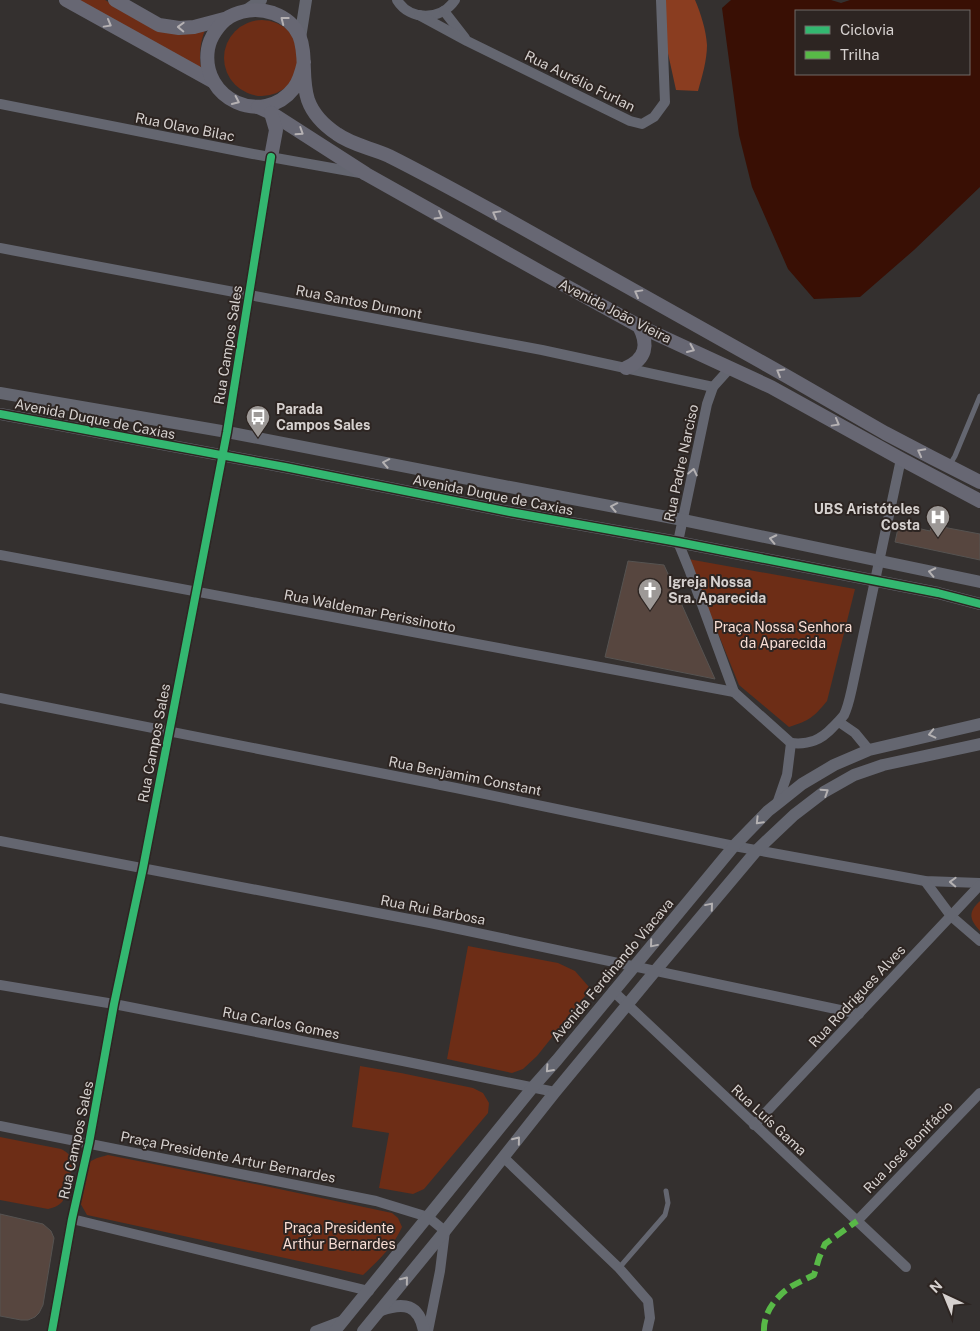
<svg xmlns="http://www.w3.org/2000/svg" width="980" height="1331" viewBox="0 0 980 1331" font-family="'Public Sans',sans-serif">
<rect width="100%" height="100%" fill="#34302f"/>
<g fill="#6d2d16">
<path d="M79,0h26l33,19 67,11c-5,13 -6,24 -4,38z"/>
<circle cx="262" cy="58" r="38"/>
<path d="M688,559l167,30 -28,112c-14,17 -17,19 -38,26l-50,-42z"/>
<path d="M980,901v30c-11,-12 -12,-19 0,-30z"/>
<path d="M468,946l90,17 17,8 14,16 -4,9 -48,60 -14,13 -11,4 -65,-14z"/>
<path d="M360,1066l41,7 72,15 10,5 6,10 -1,10 -64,76 -11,5 -34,-6 10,-55 -37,-6z"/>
<path d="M0,1137l61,12c4,2 9,5 11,11 1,7 -6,37 -10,42 -4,4 -9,6 -14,7l-48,-9z"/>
<path d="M108,1155l157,31 127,27 6,5 4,9c-9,20 -23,33 -39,48l-276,-60 -8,-14 6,-37 12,-6z"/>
</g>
<path fill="#8a3d20" d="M663,0h32c6,14 11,30 12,45 0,15 -5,32 -9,46l-22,-1 -14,-64z"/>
<path fill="#390f04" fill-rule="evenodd" d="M731,0h100l10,3 9,-3h130v187l-66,63 -54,47 -46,2 -26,-30 -36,-82 -13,-52 -17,-127zM796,11h173v63h-173z"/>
<g fill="#57463f" stroke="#565351">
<path d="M899,524l31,7 2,-6 48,9v26l-85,-18z"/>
<path d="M628,561l36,4 51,114 -110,-22z"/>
<path d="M0,1214l43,10 8,7 3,7 -11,67 -4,8 -4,4 -7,3h-7l-21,-4z"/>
</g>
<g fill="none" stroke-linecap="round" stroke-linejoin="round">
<g stroke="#646670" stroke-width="5">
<path d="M949,466l6,-10 25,-60"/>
<path d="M619,1268l46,-53 3,-12 -2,-12"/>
</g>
<g stroke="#646670" stroke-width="10">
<path d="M397,0c13,21 44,21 58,0"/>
<path d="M444,11l21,27"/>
<path d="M419,15l48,26 163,80 12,3 12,-7 11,-15 -4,-102"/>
<path d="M0,104l253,50 107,19"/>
<path d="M0,248l542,102 171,37"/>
<path d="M731,367l-18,20 -6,17 -29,138 11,27 45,123 57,51"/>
<path d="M0,555l734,137"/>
<path d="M0,698l456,90 278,58 191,35 55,2"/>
<path d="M839,722l16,11 14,17"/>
<path d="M791,743c18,2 30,-3 42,-16 4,-4 8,-8 11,-12 4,-8 6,-18 8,-27l49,-229"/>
<path d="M777,804l10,-29 4,-32"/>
<path d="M0,841l430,82 429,91"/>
<path d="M925,881l26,35 29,25"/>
<path d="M0,985l114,19 289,57 152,31"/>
<path d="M613,991l293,276"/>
<path d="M754,1125l226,-240"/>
<path d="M0,1126l376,75 52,16 17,14 -5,40 -12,60"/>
<path d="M503,1157l116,111 29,33 2,17 -3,13"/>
<path d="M72,1219l297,72"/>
<path d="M857,1221l123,-128"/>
<path d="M52,1331l20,-112 17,-76 25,-139 29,-136 84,-436 44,-275"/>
<path d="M315,1331l29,-11"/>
</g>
<g stroke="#646670" stroke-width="12">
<path d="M247,10l14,-10"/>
<path d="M300,38l6,-38"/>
<path d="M0,393l227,39 288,56 168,32 297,62"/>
<path d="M0,414l285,53 225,45 168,30 260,51 42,11"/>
<path d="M381,1310c23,-8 38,-6 43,21"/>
<path d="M335,1331l198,-244 24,-27 177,-214 34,-35 9,-7 25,-20 32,-19 35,-15 111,-26"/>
<path d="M363,1331l82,-100 110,-139 101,-122 101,-120 37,-35 30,-23 30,-17 29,-10 97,-21"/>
</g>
<g stroke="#676773" stroke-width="14">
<path d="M66,0l146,81"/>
<path d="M115,0l44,25 20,3 15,-1 34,-9"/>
<path d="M304,62c-2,9 -4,18 -10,26 -31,40 -94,11 -86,-39 2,-12 11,-25 21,-32 13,-7 29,-9 44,-4 44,16 24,55 35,87 5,14 17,26 29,34 15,11 35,14 52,22 38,19 76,40 114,61 85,48 170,95 255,143 43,24 85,49 127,73 32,17 63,33 95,49"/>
<path d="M258,107l13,6 95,61 178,100 95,52 132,61 130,72 79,42"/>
<path d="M271,157l5,-27 -5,-17"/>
<path d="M626,368c20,-9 23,-23 13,-42"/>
</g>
<path stroke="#58b947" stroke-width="6" stroke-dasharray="12 6" stroke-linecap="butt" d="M764,1331c-1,-18 13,-36 28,-45 7,-4 14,-7 22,-11l5,-17 6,-14 32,-23"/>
<g stroke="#2d2522" stroke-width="11">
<g id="cycleway">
<path d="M0,414l285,53 225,45 168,30 260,51 42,11"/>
<path d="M52,1331l20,-112 17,-76 25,-139 29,-136 84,-436 44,-275"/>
</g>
</g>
<use href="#cycleway" stroke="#33b770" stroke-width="8"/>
</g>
<defs><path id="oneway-chevron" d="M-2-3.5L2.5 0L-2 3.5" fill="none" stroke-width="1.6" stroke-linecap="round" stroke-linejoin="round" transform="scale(1.25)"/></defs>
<g stroke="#b5b1b3">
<use href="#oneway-chevron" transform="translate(284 20) rotate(-142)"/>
<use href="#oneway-chevron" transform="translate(108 24) rotate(29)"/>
<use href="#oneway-chevron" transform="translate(181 27) rotate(-178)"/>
<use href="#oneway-chevron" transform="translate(236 101) rotate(25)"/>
<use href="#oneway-chevron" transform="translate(300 132) rotate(33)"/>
<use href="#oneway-chevron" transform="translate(496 214) rotate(-151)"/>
<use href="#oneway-chevron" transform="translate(439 216) rotate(30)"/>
<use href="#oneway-chevron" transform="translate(638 293) rotate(-151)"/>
<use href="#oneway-chevron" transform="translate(691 349) rotate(24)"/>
<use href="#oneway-chevron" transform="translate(780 372) rotate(-150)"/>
<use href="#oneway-chevron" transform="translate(836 423) rotate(29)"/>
<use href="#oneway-chevron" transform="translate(921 452) rotate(-152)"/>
</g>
<g stroke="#b4b1b2">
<use href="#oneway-chevron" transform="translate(386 463) rotate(-169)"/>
<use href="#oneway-chevron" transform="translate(693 472) rotate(-78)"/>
<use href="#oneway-chevron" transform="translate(614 507) rotate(-169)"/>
<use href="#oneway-chevron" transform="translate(773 539) rotate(-168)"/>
<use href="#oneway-chevron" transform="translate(932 572) rotate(-168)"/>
<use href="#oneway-chevron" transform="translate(932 734) rotate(167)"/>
<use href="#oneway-chevron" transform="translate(825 792) rotate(-33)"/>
<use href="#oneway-chevron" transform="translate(759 821) rotate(134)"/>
<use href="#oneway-chevron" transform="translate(953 882) rotate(-178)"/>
<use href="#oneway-chevron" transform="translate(710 906) rotate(-50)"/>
<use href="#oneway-chevron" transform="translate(653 944) rotate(130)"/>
<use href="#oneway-chevron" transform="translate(549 1069) rotate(132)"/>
<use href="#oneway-chevron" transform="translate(517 1140) rotate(-51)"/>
<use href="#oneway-chevron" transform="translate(405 1280) rotate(-51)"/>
</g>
<defs>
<g id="bus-pin" transform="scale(1.25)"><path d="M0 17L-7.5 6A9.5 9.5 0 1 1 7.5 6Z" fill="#9d9997" stroke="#2d2522"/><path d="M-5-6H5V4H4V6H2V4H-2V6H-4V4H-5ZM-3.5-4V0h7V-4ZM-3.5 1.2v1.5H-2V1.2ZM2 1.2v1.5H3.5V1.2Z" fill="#fff"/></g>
<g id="hospital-pin" transform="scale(1.25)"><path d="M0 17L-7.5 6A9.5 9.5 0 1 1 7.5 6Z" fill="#9d9997" stroke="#2d2522"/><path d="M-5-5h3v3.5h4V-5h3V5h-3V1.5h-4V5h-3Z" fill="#fff"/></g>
<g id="church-pin" transform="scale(1.25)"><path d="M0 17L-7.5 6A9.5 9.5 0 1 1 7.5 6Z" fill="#9d9997" stroke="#2d2522"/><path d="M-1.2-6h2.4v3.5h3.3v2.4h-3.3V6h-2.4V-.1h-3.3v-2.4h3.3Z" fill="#fff"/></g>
</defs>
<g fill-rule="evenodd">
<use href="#bus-pin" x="258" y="417"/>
<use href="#hospital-pin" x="938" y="517"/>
<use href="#church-pin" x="650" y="590"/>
</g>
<g text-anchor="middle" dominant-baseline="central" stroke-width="4" stroke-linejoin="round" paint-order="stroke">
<g font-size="14" fill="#d6d1cf" stroke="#2d2522">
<text transform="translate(580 81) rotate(26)">Rua Aurélio Furlan</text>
<text transform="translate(185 127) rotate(11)">Rua Olavo Bilac</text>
<text transform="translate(359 302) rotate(11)">Rua Santos Dumont</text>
<text transform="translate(615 311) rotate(27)">Avenida João Vieira</text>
<text transform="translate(228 345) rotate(-81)">Rua Campos Sales</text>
<text transform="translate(95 419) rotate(11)">Avenida Duque de Caxias</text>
<text transform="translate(681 463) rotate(-78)">Rua Padre Narciso</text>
<text transform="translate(493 495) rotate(11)">Avenida Duque de Caxias</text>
<text transform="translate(370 611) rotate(11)">Rua Waldemar Perissinotto</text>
<text transform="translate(154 743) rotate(-79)">Rua Campos Sales</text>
<text transform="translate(465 776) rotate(11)">Rua Benjamim Constant</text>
<text transform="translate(433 910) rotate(11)">Rua Rui Barbosa</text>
<text transform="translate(612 970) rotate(-50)">Avenida Ferdinando Viacava</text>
<text transform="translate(857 996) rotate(-47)">Rua Rodrigues Alves</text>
<text transform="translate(281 1023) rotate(11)">Rua Carlos Gomes</text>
<text transform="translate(769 1120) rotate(43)">Rua Luís Gama</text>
<text transform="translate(76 1140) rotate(-78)">Rua Campos Sales</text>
<text transform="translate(908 1147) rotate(-46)">Rua José Bonifácio</text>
<text transform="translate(228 1157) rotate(11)">Praça Presidente Artur Bernardes</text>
</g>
<g font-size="14" font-weight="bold" fill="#d6d1cf" stroke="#2d2522" text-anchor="start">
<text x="276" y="409">Parada<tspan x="276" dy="16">Campos Sales</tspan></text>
<text x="920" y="509" text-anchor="end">UBS Aristóteles<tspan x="920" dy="16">Costa</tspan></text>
<text x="668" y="582">Igreja Nossa<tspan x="668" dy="16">Sra. Aparecida</tspan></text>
</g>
<g font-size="14" fill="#f8ded5" stroke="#2d2522">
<text x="783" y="627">Praça Nossa Senhora<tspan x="783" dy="16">da Aparecida</tspan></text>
<text x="339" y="1228">Praça Presidente<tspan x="339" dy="16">Arthur Bernardes</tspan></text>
</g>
</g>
<rect x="795" y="10" width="175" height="65" fill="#2d2522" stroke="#716a67"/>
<rect x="805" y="26" width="25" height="8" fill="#33b770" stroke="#716a67"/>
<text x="840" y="35" font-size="15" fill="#d6d1cf">Ciclovia</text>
<rect x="805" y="51" width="25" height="8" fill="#58b947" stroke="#716a67"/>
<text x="840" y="60" font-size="15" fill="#d6d1cf">Trilha</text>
<g transform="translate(945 1296) rotate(316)" stroke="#2d2522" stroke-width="4" paint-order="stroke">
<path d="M0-4L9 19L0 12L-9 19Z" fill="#d6d1cf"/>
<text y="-8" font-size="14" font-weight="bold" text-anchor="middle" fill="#d6d1cf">N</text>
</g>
</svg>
